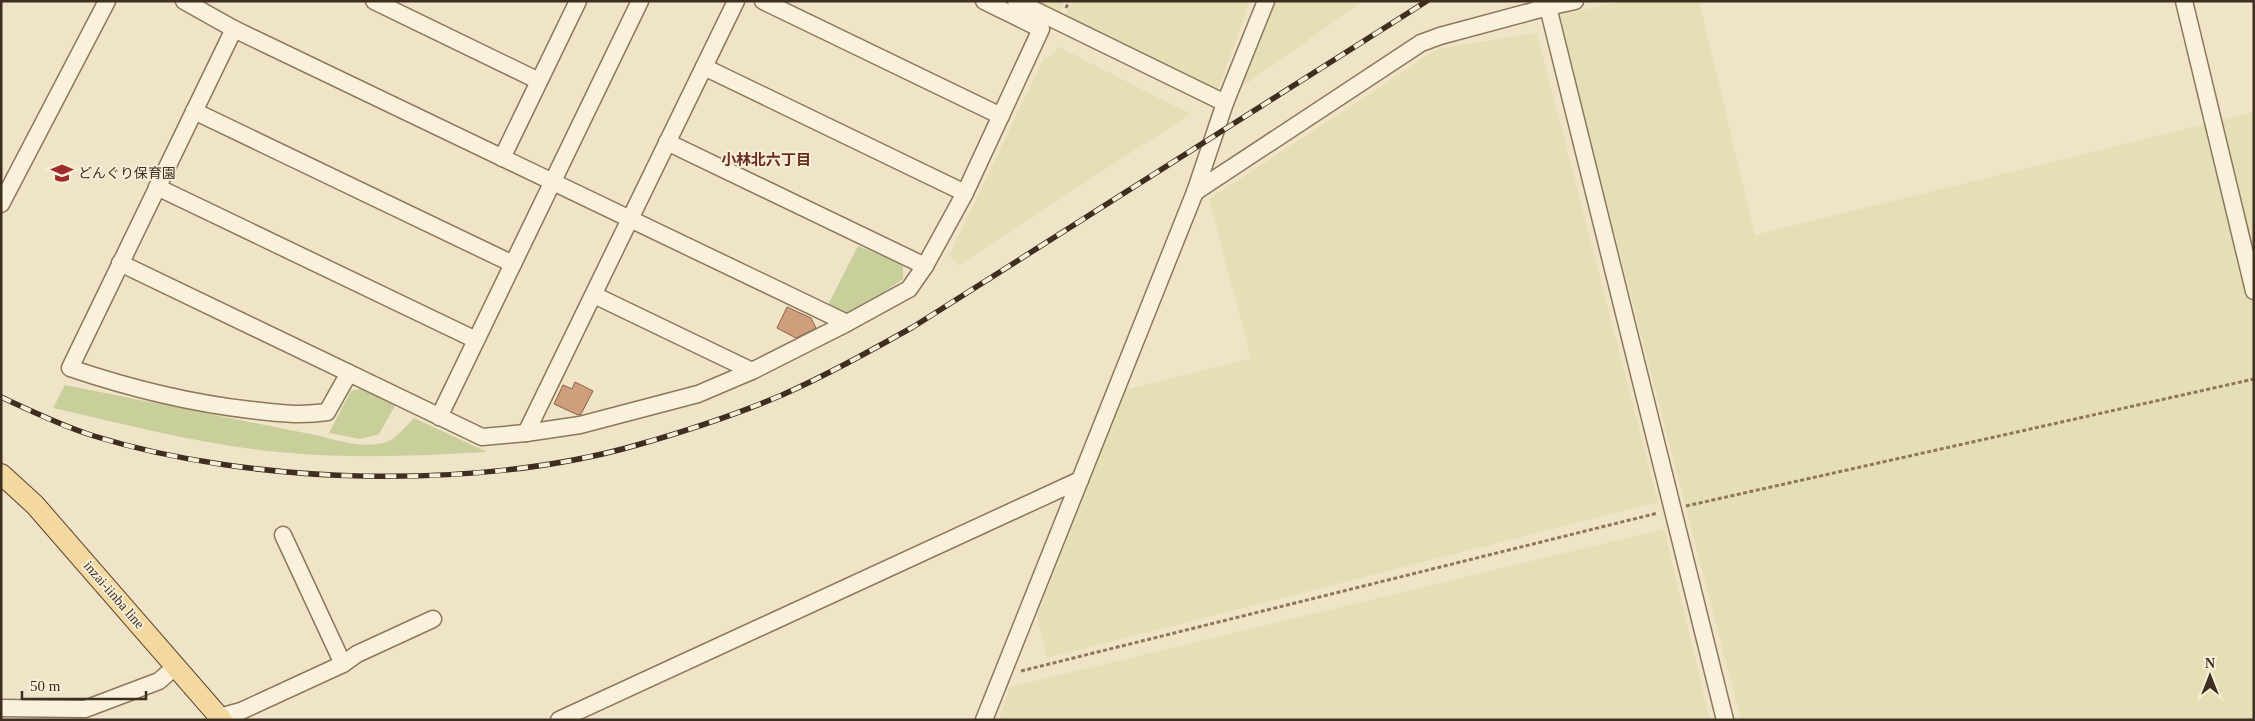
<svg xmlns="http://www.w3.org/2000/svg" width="2255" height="721" viewBox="0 0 2255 721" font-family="'Times New Roman','Noto Sans JP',serif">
<rect width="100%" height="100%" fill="#f0e4c8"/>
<g fill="#e6deb5">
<path d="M1028,1h37l-7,15z"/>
<path d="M1073,1h177l-33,91 -153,-74z"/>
<path d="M1271,1h92l-124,88z"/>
<path d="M1625,1h74l56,234 499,-123v608h-513l-183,-705z"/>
<path d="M1537,33l121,469 -611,156 -10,-42 88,-226 126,-32 -42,-159 229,-150z"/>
<path d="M1059,47l131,67 -231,151 -10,-9 95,-198 6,-1z"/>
<path d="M1664,529l46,191h-711l11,-33z"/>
</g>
<g fill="#c9cf9b">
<path d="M858,246l45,18v15l-43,30 -14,6 -18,-10z"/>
<path d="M65,385l255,51c21,6 51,14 71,4 8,-5 16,-15 23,-22l73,34c-69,4 -138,7 -208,0 -76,-7 -151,-27 -226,-44z"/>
<path d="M363,388l33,16 -17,30 -19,5 -31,-6 22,-42z"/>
</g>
<g fill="#cf9f7d" stroke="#8d5f41">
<path d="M787,307l24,11 5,10 -20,10 -19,-10z"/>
<path d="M575,382l18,9 -12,23 -3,1 -24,-11 9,-19 9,4z"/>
</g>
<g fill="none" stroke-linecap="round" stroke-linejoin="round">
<g stroke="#8d765c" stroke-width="19">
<g id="minor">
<path d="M184,1l50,28 613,294"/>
<path d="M374,1l165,80"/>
<path d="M763,1l238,115"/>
<path d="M1016,1l209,102 -30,89 226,-149 19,-7 108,-29 177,713"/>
<path d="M1540,1l8,6 27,-6"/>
<path d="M2184,1l70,290"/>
<path d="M234,29l-164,339c59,20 119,35 181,42 26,3 50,6 76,2l22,-39"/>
<path d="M704,67l261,126"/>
<path d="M1225,103l41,-102"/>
<path d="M194,111l319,153"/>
<path d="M667,142l258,124"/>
<path d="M502,158l76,-157"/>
<path d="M157,187l319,153"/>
<path d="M1,204l106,-203"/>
<path d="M120,263l362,174 44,-4 54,-8 118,-31 54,-23 95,-48 62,-34 16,-23 40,-73 76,-164 -57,-28"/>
<path d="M594,295l158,76"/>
<path d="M439,417l201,-416"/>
<path d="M526,433l210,-432"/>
<path d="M283,535l60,129"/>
<path d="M1,708l84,1 74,-28 17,-15"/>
<path d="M219,717l22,-6 102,-47 14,-10 76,-35"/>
<path d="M559,720l521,-240"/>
<path d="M984,720l211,-528"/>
</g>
</g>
<g stroke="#5b4430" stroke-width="22">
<path id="major" d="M1,474l34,31 187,215"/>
</g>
<g stroke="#8d765c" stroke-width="3" stroke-dasharray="4 2.5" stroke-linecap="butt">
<path d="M1066,8l3,-7"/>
<path d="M1686,506l568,-127"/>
<path d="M1021,671l637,-158"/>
</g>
<use href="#minor" stroke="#faf1dc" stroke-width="16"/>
<use href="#major" stroke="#f3d9a0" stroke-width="20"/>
<g stroke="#3d2e20" stroke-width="5.5">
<path id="rail" d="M1,397c30,14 61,29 93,39 158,49 384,55 543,9 49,-14 98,-30 145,-50 45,-20 88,-44 131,-68l514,-326"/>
</g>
<use href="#rail" stroke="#f7eed8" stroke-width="4" stroke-dasharray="11" stroke-linecap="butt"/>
</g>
<defs>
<g id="school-bare" transform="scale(1.725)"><path d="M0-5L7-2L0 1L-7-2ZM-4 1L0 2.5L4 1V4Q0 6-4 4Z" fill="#9e2a2b" stroke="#f7eed8" stroke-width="2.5" paint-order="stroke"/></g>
</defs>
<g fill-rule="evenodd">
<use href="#school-bare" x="62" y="173"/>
</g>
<g text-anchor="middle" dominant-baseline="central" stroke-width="4" stroke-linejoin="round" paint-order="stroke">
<g font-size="14" fill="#3d2e20" stroke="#f7eed8" text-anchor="start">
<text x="78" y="173">どんぐり保育園</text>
</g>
<g font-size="14" fill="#3d2e20" stroke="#f7eed8">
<text transform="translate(114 595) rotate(49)">inzai-iinba line</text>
</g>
<g font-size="15" font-weight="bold" fill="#6b2e1e" stroke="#f7eed8">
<text x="766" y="160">小林北六丁目</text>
</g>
</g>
<rect width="2255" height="721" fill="none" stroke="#3d2e20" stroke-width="5"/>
<g transform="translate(2210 676)" stroke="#f7eed8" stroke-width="4" paint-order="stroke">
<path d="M0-4L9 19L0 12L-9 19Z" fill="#3d2e20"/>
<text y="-8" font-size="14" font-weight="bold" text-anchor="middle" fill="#3d2e20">N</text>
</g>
<path d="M22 691v8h124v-8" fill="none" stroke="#3d2e20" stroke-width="2.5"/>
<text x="30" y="691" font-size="15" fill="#3d2e20" stroke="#f7eed8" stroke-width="4" paint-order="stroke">50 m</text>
</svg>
